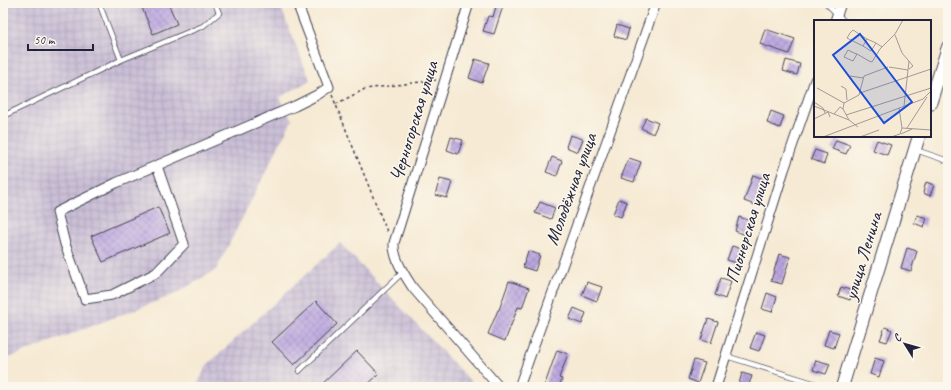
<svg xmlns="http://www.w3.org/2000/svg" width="951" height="390" viewBox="0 0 951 390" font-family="Caveat,sans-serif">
<defs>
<pattern id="industrial-grid" width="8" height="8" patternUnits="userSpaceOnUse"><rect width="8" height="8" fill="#cabfd6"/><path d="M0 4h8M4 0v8" fill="none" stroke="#ada4b9"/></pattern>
<pattern id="building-cross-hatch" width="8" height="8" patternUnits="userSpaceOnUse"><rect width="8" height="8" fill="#b9a4e0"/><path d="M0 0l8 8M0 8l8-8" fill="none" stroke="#9685b7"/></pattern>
</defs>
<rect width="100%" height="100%" fill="#fbf7ec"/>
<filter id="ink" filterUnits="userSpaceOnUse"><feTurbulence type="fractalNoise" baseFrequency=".025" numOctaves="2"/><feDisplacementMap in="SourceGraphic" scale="8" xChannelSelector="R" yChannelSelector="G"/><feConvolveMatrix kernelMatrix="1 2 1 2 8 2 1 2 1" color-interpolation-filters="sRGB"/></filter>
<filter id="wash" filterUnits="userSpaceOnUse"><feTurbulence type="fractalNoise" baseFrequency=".012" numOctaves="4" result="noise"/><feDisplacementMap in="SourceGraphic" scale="16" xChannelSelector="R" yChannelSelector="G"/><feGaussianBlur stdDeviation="0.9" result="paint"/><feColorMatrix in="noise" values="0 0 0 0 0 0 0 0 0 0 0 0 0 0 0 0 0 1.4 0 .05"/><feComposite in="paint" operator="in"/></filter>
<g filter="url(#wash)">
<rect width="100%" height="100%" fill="#f6ead4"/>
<g fill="url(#industrial-grid)">
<path d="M3,3h276l31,77 -31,18 13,22 -76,150 -43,25 -170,65z"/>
<path d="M340,243l136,144h-280l11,-22z"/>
</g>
<g id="blocks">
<g fill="url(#building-cross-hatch)">
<path d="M140,3h28l9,21 -24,10z"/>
<path d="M497,3h7l-10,31 -11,-3 5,-15 5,1z"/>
<path d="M617,25l12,4 -3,11 -12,-4z"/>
<path d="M765,29l30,10 -6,15 -29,-10z"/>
<path d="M475,59l14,4 -7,20 -13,-5z"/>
<path d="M786,60l14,4 -3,11 -14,-4z"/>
<path d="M771,111l13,5 -4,12 -13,-5z"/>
<path d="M646,118l12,5 -5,11 -12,-6z"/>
<path d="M570,135l13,4 -5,13 -12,-5z"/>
<path d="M451,137l12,3 -5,14 -11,-4z"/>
<path d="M836,140l14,5 -4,9 -14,-5z"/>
<path d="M877,140l14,5 -4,10 -14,-5z"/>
<path d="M815,150l12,4 -3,10 -13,-5z"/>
<path d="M552,157l10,4 -5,15 -11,-4z"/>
<path d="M629,158l12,4 -7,20 -13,-4z"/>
<path d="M753,175l11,4 -9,26 -11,-4z"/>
<path d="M440,179l12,3 -5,16 -12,-3z"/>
<path d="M926,182l8,3 -4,11 -7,-3z"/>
<path d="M619,199l8,3 -6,15 -8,-3z"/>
<path d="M540,202l15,6 -4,11 -16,-6z"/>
<path d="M158,207l12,26 -67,29 -12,-26z"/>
<path d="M917,215l10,3 -3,9 -10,-4z"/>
<path d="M739,217l12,4 -5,14 -11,-4z"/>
<path d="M732,246l10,3 -5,14 -10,-3z"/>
<path d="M907,248l10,3 -6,20 -10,-3z"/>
<path d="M528,251l12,4 -5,16 -12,-4z"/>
<path d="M779,254l11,3 -8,27 -11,-3z"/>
<path d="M721,278l10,3 -6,18 -10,-4z"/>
<path d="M509,281l20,7 -7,20 -4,-1 -13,34 -17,-7 10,-24h1z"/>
<path d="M587,282l15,5 -5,14 -15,-6z"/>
<path d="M841,287l12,4 -3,9 -12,-4z"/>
<path d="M767,293l10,4 -5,15 -10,-3z"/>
<path d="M316,301l21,23 -43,41 -22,-23z"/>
<path d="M574,308l12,5 -4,11 -13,-5z"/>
<path d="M708,319l10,3 -7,21 -10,-3z"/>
<path d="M885,327l7,3 -5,12 -7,-2z"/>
<path d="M829,330l10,3 -5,15 -10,-3z"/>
<path d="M756,332l9,3 -6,16 -9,-3z"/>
<path d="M557,350l11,4 -9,24 3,1 -3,8h-15z"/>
<path d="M357,351l22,23 -14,13h-46z"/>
<path d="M875,358l9,3 -5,16 -9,-3z"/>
<path d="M694,360l11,3 -7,20 -10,-4z"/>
<path d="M816,360l14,4 -4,10 -13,-4z"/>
<path d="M742,373l10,3 -4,11h-10z"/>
</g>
</g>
</g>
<g filter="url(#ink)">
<use href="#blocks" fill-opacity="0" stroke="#424052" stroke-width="1"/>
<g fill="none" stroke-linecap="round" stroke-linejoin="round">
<g stroke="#424052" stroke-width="6">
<g id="lane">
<path d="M99,3l22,57 82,-34 16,-13 -4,-10"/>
<path d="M826,3l18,18"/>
<path d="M3,116l118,-56"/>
<path d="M916,150l32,11"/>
<path d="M726,356l100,31"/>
<path d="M299,371l104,-99"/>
</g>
</g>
<g stroke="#424052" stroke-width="11">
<g id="street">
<path d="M469,3l-75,240c-1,15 11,33 19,45l86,99"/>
<path d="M835,21l6,-18"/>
<path d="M157,166l27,78 -28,29 -44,22 -27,4 -20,-55 -8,-32 59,-29 179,-77 22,-11 12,-8 -32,-84"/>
<path d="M519,387l137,-384"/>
<path d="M716,387l68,-217 31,-90"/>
</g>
</g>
<g stroke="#424052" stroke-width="14">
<g id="secondary">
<path d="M930,104l18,-57"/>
<path d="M842,387l77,-251"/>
</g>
</g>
<g stroke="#424052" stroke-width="1.5" stroke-dasharray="3 3" stroke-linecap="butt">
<path d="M332,95l56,139"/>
<path d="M336,104l29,-15 71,-9"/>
</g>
<use href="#lane" stroke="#fff" stroke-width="4.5"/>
<use href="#street" stroke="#fff" stroke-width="9"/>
<use href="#secondary" stroke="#fff" stroke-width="12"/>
</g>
</g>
<g text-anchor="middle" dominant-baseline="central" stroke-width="3" stroke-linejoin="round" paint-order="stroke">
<g font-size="19" fill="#22223b" stroke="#fbf7ec">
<text transform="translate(414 121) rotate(-73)">Черногорская улица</text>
<text transform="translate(571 189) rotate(-70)">Молодёжная улица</text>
<text transform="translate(748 228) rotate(-73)">Пионерская улица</text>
<text transform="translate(863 256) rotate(-73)">улица Ленина</text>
</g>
</g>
<g transform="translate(814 20)">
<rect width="117" height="117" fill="#f6ead4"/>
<path fill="none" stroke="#a19a97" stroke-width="1" d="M81,15l7,18 11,13 -4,3M62,23l-5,8 -8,-5 4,-7 9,4 6,4M49,26l-16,-8 3,-5 3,-3 14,9M43,34l-4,7 -9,-4 4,-7 6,3 3,1 12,7 3,1 8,-13 15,-15 8,-14M75,47l19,3M36,56l13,2M27,66l5,3 1,11M3,68l27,15M46,73l71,-24M0,82l9,6 2,5M0,86l35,14M90,86l5,-45M85,88l3,20M20,94l6,-7 3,2M32,95l85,-27M0,99l14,-7 2,5M44,107l-9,-7 -6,-11 1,-6 15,-8 5,-19 24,-9M93,108l20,-31M87,114l11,-5M9,117l100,-38 8,-8M46,117l19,-7M77,117l9,-3 2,-6 29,2"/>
<path fill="#1d4ed8" fill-opacity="0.15" stroke="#1d4ed8" stroke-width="2" d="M46,14l52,68 -28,21 -51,-68z"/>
<rect width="117" height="117" fill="none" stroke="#22223b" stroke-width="2"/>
</g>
<rect width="951" height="390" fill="none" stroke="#fbf7ec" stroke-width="16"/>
<g transform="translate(905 344) rotate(307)" stroke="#fbf7ec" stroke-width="3" paint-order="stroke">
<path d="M0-3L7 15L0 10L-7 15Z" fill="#22223b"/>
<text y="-6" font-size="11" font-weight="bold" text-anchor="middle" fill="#22223b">С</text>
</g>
<path d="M28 44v6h65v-6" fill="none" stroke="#22223b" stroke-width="2"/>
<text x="34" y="44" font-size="12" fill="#22223b" stroke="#fbf7ec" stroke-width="3" paint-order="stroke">50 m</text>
</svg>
